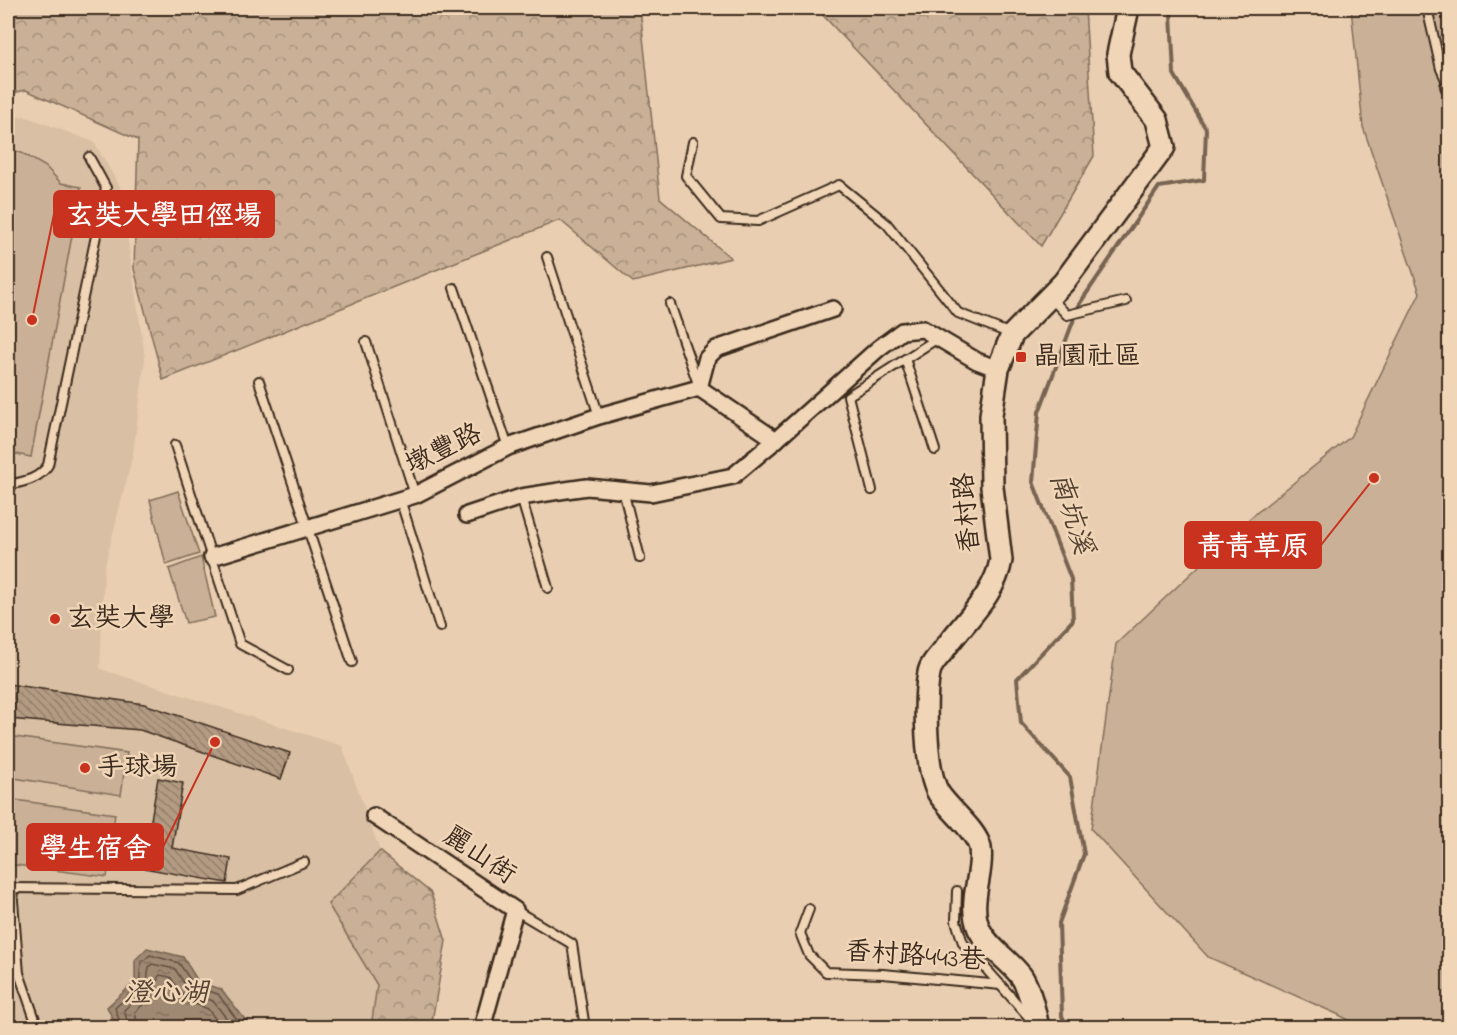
<svg xmlns="http://www.w3.org/2000/svg" width="1457" height="1035" viewBox="0 0 1457 1035" font-family="'Indie Flower','LXGW WenKai TC',sans-serif">
<defs>
<pattern id="forest-crowns" width="20" height="18" patternUnits="userSpaceOnUse" patternTransform="scale(1.5)"><rect width="20" height="18" fill="#c9b096"/><path d="M2 6a3 3 0 1 1 6 0M12 15a3 3 0 1 1 6 0" fill="none" stroke="#a48f7a"/></pattern>
<pattern id="water-ripples" width="26" height="14" patternUnits="userSpaceOnUse" patternTransform="scale(1.5)"><rect width="26" height="14" fill="#9f8973"/><path d="M2 4q2-2 4 0t4 0M15 11q2-2 4 0t4 0" fill="none" stroke="#83705e"/></pattern>
<pattern id="building-back-hatch" width="6" height="6" patternUnits="userSpaceOnUse" patternTransform="scale(1.5)"><rect width="6" height="6" fill="#b39b83"/><path d="M-1 5l2 2M0 0l6 6M5-1l2 2" fill="none" stroke="#937f6b"/></pattern>
</defs>
<rect width="100%" height="100%" fill="#e9ceb1"/>
<filter id="ink" filterUnits="userSpaceOnUse"><feTurbulence type="fractalNoise" baseFrequency=".0167" numOctaves="2"/><feDisplacementMap in="SourceGraphic" scale="12" xChannelSelector="R" yChannelSelector="G"/><feConvolveMatrix kernelMatrix="1 2 1 2 8 2 1 2 1" color-interpolation-filters="sRGB"/></filter>
<g filter="url(#ink)">
<path fill="#d9bfa3" d="M24,116l70,26 26,45 25,171 -12,96 -29,115 -4,100 242,77 38,105 -52,53 49,81 -6,42 -362,1 -1,-3v-905z"/>
<g fill="url(#forest-crowns)" stroke="#826d5a" stroke-width="1.5">
<path d="M8,8h632l20,190 71,60 -98,24 -73,-62 -397,160 -29,-111 4,-129 -112,-50 -18,4z"/>
<path d="M816,8h269l9,148 -53,90z"/>
<path d="M380,851l51,42 15,48 -15,86h-60l6,-42 -49,-81z"/>
</g>
<g fill="#c9b096" stroke="#826d5a" stroke-width="1.5">
<path d="M1351,8h98v1019h-87l-25,-13 -129,-57 -117,-128 25,-185 133,-125 101,-82 70,-144 -57,-166z"/>
<path d="M8,148l16,6 22,13 15,16 20,4 -50,270 -19,-4 -4,3z"/>
<path d="M178,491l21,63 -33,11 -16,-65z"/>
<path d="M201,557l14,60 -29,6 -17,-54z"/>
<path d="M8,736l119,17 -6,42 -113,-18z"/>
<path d="M8,799l107,15 -8,63 -99,-13z"/>
</g>
<path fill="url(#water-ripples)" stroke="#776351" stroke-width="1.5" d="M147,948l36,9 16,26 22,6 30,38h-134l-10,-20 28,-25v-22z"/>
<g fill="none" stroke-linecap="round" stroke-linejoin="round">
<g stroke="#635040" stroke-width="1.5">
<path d="M122,1028l-7,-20 24,-22 2,-23 9,-8 29,8 16,24 23,7 25,34"/>
<path d="M129,1028l-5,-18 22,-21 3,-22 3,-3 23,5 15,23 23,9 21,27"/>
<path d="M138,1028l-3,-16c12,-11 22,-18 23,-35l2,-2 10,2 17,24 21,8 14,19"/>
</g>
<path stroke="#776351" stroke-width="4" d="M1068,1028l-6,-12 -3,-93 25,-69 -14,-77 -49,-54 -4,-44 56,-59 -2,-41 -38,-97 6,-70 41,-109 79,-116 45,-7 2,-51 -32,-55 -3,-60 3,-6"/>
</g>
<g fill="url(#building-back-hatch)" stroke="#3b2a1e" stroke-width="1.5">
<path d="M8,684l136,20 146,49 -9,26 -141,-49 -132,-11z"/>
<path d="M158,778l25,5 -11,65 59,11 -4,24 -84,-15z"/>
</g>
<g fill="none" stroke-linecap="round" stroke-linejoin="round">
<g stroke="#3b2a1e" stroke-width="12">
<g id="lane">
<path d="M1427,8l14,61 8,17"/>
<path d="M693,142l-7,34 35,43 37,2 81,-36 48,39 71,89 53,21"/>
<path d="M547,257l52,159"/>
<path d="M454,288l54,159"/>
<path d="M1050,297l17,18 59,-14"/>
<path d="M670,304l28,80"/>
<path d="M366,342l49,153"/>
<path d="M905,359l30,91"/>
<path d="M259,381l93,281"/>
<path d="M175,445l65,199 48,26"/>
<path d="M8,485c15,-3 32,-6 40,-20l58,-277 -17,-31"/>
<path d="M623,490l17,68"/>
<path d="M872,490l-24,-94 90,-58"/>
<path d="M521,497l27,91"/>
<path d="M400,499l40,128"/>
<path d="M8,888l229,2 67,-28"/>
<path d="M12,889l7,84 19,55"/>
<path d="M957,891l-1,30 7,22 65,73"/>
<path d="M809,909l-9,24 9,22 17,17 57,2 118,11"/>
<path d="M515,910l57,34 13,84"/>
</g>
</g>
<g stroke="#3b2a1e" stroke-width="20">
<g id="street">
<path d="M1449,86h1"/>
<path d="M699,388l8,-30 9,-9 117,-40"/>
<path d="M467,515l54,-18 45,-7 21,-3 64,6 82,-17 43,-36"/>
<path d="M212,557l203,-62 93,-48 91,-31 100,-28 77,52 103,-92 23,-17 21,-2 54,32 21,8"/>
<path d="M374,816l141,94 -33,118"/>
</g>
</g>
<g stroke="#3b2a1e" stroke-width="26">
<path id="secondary" d="M1038,1028c-3,-15 -9,-41 -17,-52 -13,-17 -33,-28 -42,-47 -12,-28 5,-54 1,-81 -3,-17 -31,-39 -41,-54 -14,-22 -15,-95 -10,-121 1,-8 9,-16 14,-22 20,-29 52,-55 58,-91l-9,-73 -1,-72 7,-46 14,-34 52,-53 100,-135 -7,-27 -37,-48 -2,-18 10,-46"/>
</g>
<use href="#lane" stroke="#f0d5b7" stroke-width="8"/>
<use href="#street" stroke="#f0d5b7" stroke-width="15"/>
<use href="#secondary" stroke="#f0d5b7" stroke-width="21"/>
</g>
</g>
<g fill="#c8321e" stroke="#f0d5b7" stroke-width="2">
<rect x="1015" y="351" width="12" height="12" rx="3"/>
<circle cx="55" cy="619" r="6"/>
<circle cx="85" cy="768" r="6"/>
</g>
<g text-anchor="middle" dominant-baseline="central" stroke-width="5" stroke-linejoin="round" paint-order="stroke">
<g font-size="27" fill="#3b2a1e" stroke="#f0d5b7" text-anchor="start">
<text x="1033" y="357">晶園社區</text>
<text x="67" y="619">玄奘大學</text>
<text x="97" y="768">手球場</text>
</g>
<g font-size="27" fill="#3b2a1e" stroke="#f0d5b7">
<text transform="translate(444 450) rotate(-26)">墩豐路</text>
<text transform="translate(968 513) rotate(-95)">香村路</text>
<text transform="translate(479 856) rotate(34)">麗山街</text>
<text transform="translate(915 957) rotate(4)">香村路443巷</text>
</g>
<g font-size="28" font-style="italic" fill="#544233" stroke="#f0d5b7">
<text transform="translate(1070 514) rotate(72)">南坑溪</text>
<text x="166" y="994">澄心湖</text>
</g>
</g>
<path fill="none" stroke="#c8321e" stroke-width="2" d="M32 320L54 214M1374 478L1321 545M215 742L163 847"/>
<g fill="#c8321e" stroke="#f0d5b7" stroke-width="2">
<circle cx="32" cy="320" r="6"/>
<circle cx="1374" cy="478" r="6"/>
<circle cx="215" cy="742" r="6"/>
</g>
<g fill="#c8321e" stroke="#c8321e" stroke-width="2">
<rect x="54" y="191" width="220" height="46" rx="6"/>
<rect x="1185" y="522" width="136" height="46" rx="6"/>
<rect x="27" y="824" width="136" height="46" rx="6"/>
</g>
<g font-size="28" text-anchor="middle" font-weight="bold" fill="#fff">
<text x="164" y="224">玄奘大學田徑場</text>
<text x="1253" y="555">青青草原</text>
<text x="95" y="857">學生宿舍</text>
</g>
<rect width="1457" height="1035" fill="none" stroke="#f0d5b7" stroke-width="30"/>
<rect x="15" y="15" width="1427" height="1005" fill="none" stroke="#3b2a1e" stroke-width="2" filter="url(#ink)"/>
</svg>
